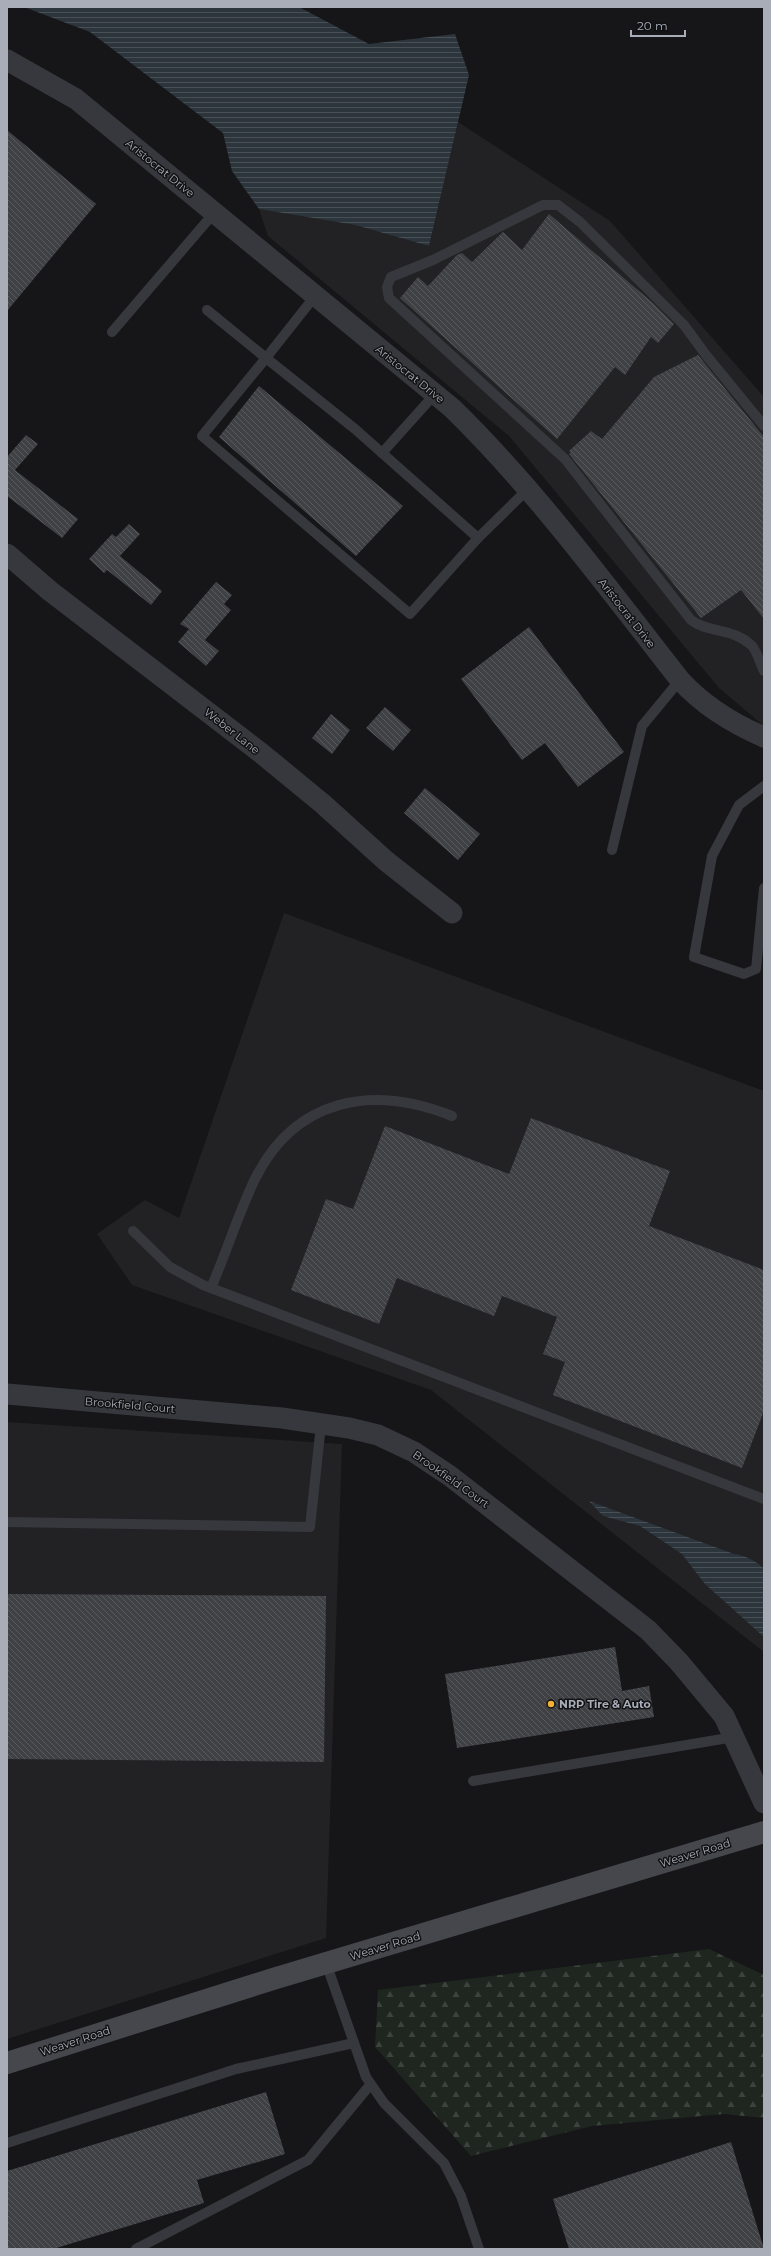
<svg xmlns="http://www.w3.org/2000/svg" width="771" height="2256" viewBox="0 0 771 2256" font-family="Montserrat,sans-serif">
<defs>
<pattern id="forest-firs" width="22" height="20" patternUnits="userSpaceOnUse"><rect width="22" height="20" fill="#1e261f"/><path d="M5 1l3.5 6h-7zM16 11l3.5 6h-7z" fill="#3c433d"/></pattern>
<pattern id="water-rules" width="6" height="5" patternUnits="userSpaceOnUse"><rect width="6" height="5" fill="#2c353c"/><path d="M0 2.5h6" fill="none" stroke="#485056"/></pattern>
<pattern id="building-back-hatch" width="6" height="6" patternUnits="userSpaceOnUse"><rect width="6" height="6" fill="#404145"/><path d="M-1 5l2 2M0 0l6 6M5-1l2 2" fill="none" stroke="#595a5e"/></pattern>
</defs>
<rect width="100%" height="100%" fill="#161618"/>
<g fill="#222225">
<path d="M458,122l152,99 154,176v329l-45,-38 -210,-252 -241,-200 -9,-27 96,16 74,21z"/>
<path d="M284,913l480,178v561l-333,-262 -299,-105 -35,-51 48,-34 34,18z"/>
<path d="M7,1422l335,22 -16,494 -319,101z"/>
</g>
<path fill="url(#forest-firs)" d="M709,1949l55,26v143l-40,-4 -132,12 -121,30 -96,-109 3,-57z"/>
<g fill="url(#water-rules)">
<path d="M24,7h275l70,37 86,-10 14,41 -40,171 -74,-21 -96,-16 -27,-38 -9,-38 -133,-101z"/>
<path d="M589,1501l145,53c10,1 23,7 30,15v68l-59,-53 -23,-30 -42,-28 -37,-10z"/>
</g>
<g fill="url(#building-back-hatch)">
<path d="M7,130l89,74 -89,107z"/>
<path d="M549,214l104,89 21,21 -16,19 -7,-6 -26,38 -10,-8 -58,72 -157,-141 18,-21 10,9 29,-31 5,-2 10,9 31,-30 19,18z"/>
<path d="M698,355l66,82v182l-23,-29 -40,28 -132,-164 2,-2 -2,-1 22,-20 11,8 52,-62z"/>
<path d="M259,386l144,120 -47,50 -137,-119z"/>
<path d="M26,435l12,9 -23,26 63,49 -16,19 -55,-42v-39z"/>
<path d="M129,524l11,10 -20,22 42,35 -11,14 -44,-35 -3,3 -15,-14 23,-25 4,3z"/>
<path d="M216,582l16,13 -8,9 7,6 -26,30 14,11 -13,15 -28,-24 11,-13 -9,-5z"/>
<path d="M529,627l95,125 -46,35 -33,-44 -23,17 -61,-81z"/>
<path d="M385,707l26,23 -18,21 -27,-23z"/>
<path d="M331,714l19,16 -18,24 -20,-16z"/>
<path d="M425,788l55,46 -22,26 -54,-47z"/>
<path d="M531,1118l139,53 -21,55 115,44v141l-22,57 -189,-73 12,-33 -22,-8 14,-37 -55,-21 -8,20 -97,-38 -18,46 -88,-34 35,-91 27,10 32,-83 124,48z"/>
<path d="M7,1594l319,2 -2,166 -317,-3z"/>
<path d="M615,1647l7,44 27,-5 5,31 -197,31 -12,-74z"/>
<path d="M266,2092l19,62 -88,26 7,23 -151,46h-46v-78z"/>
<path d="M731,2142l33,107h-195l-16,-50z"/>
</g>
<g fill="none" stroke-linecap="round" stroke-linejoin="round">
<g stroke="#37383d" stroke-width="10">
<path d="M315,296l-49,62 89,71 123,109 51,-50"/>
<path d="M207,310l59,48 -64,78 208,178 68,-76"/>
<path d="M112,332l102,-119"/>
<path d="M764,426l-58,-71 -22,-30 -104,-103 -22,-17h-15l-110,55 -42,17 -4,10 2,11 176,161 126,161c17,13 41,8 59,24 7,5 10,20 14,27"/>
<path d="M382,453l53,-59"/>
<path d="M764,786l-25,19 -27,51 -18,101 50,17 12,-5 8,-81"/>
<path d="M612,850l30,-124 38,-46"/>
<path d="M133,1231l37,36 33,18 561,214"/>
<path d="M211,1288c15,-35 27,-73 43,-107 40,-83 118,-97 198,-65"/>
<path d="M7,1522l303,5 11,-102"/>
<path d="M473,1781l261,-44"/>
<path d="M326,1963l40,114 18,26 60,60 17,33 18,53"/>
<path d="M7,2143l229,-74 118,-26"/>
<path d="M136,2249l172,-89 62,-75"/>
</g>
<g stroke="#37383d" stroke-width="21">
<path d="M7,60l69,39 376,309c85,83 155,179 228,272 24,26 51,43 84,57"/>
<path d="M7,554l43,37 211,162 62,51 63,57 66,52"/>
<path d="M7,1394l275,24 67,10 29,7 36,17 36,24 198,154 31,32 45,54 40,87"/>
</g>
<path stroke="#45474d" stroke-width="22" d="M7,2063l266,-84 491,-147"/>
</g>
<circle fill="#f2b134" stroke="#111113" stroke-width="1.5" cx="551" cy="1704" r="4"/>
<g text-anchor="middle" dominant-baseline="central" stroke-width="3" stroke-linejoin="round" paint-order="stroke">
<g font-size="11" fill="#a8adb8" stroke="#111113">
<text transform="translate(160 168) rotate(39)">Aristocrat Drive</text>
<text transform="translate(410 374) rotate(39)">Aristocrat Drive</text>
<text transform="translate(627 613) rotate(52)">Aristocrat Drive</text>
<text transform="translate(232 731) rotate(38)">Weber Lane</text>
<text transform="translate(130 1405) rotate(5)">Brookfield Court</text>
<text transform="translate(451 1479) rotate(35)">Brookfield Court</text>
<text transform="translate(695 1853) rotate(-17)">Weaver Road</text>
<text transform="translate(385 1946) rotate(-17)">Weaver Road</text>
<text transform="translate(75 2041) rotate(-18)">Weaver Road</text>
</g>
<g font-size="11" font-weight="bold" fill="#a8adb8" stroke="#111113" text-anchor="start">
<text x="559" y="1704">NRP Tire &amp; Auto</text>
</g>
</g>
<rect width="771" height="2256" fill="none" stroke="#a8adb8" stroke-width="16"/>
<path d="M631 30v6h54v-6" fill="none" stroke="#a8adb8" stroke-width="2"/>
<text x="637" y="30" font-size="12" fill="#a8adb8" stroke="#111113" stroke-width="3" paint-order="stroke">20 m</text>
</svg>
